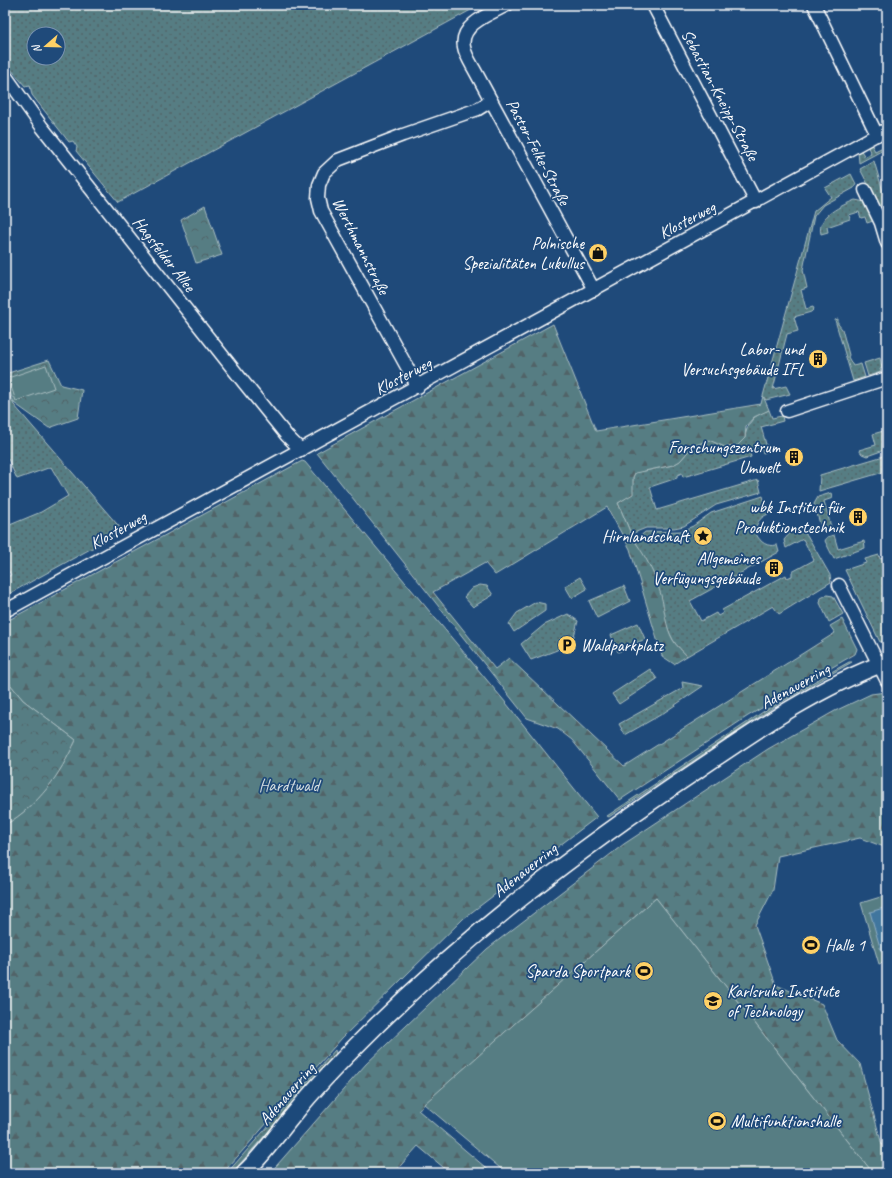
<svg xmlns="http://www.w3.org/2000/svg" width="892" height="1178" viewBox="0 0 892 1178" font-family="Caveat,sans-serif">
<defs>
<pattern id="grass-dots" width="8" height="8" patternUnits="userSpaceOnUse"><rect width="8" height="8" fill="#567d83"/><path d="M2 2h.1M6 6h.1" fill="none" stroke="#516468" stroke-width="1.8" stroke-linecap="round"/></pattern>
<pattern id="forest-firs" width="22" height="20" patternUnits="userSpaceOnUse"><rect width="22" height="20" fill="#567d83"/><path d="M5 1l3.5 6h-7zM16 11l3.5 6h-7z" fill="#516468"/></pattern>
<pattern id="park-crowns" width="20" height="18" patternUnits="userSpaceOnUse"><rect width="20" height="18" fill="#567d83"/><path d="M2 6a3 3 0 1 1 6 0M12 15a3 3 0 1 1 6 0" fill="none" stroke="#516468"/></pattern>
</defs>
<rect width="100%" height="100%" fill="#1f4a7a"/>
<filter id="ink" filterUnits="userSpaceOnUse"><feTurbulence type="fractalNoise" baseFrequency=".025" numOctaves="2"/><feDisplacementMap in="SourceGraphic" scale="8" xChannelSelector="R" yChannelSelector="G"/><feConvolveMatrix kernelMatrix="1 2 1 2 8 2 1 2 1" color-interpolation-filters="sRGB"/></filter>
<g filter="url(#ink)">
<g fill="url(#grass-dots)" stroke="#aabec1" fill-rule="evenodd">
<path d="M5,5h475l-362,197 -42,-51 1,-4 -4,-6 -4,1 -37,-47 -2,-10 -5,1 -20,-24zM34,34h24v24h-24z"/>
<path d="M887,135v13l-28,15 -1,-12 2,-2 5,8 6,-4 -4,-7 4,-2 4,7 10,-5 -4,-8z"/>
<path d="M874,161l13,44v8l-5,-2 -22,-42z"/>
<path d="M851,174l5,10 -2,4 -31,17 -9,11 -11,54 4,18 -6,2 5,19 7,-2 1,2 -3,3 -17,5 4,14 -11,3 -14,55 13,-3 4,8 -24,6 -3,-4 51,-185 17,-14 -6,-9z"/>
<path d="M855,200l10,2 8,19 -6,2 -2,-6 -4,1 -2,-6 -10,3 1,4 -23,8 1,5 -7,2c-5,-18 22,-29 34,-34z"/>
<path d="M838,319v5l4,5 7,26 -1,2 5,9 8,-2 4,13 -12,4 -18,-61z"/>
<path d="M880,358l2,10 -2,1 1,3 -13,4 -4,-13z"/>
<path d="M5,386l9,19 109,126 -118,65v-18l6,-3 -6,-10v-38l36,-15 27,-16 -17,-29 -34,12 -9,-20 -3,-1z"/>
<path d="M769,410l3,8 10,-2 1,5 -22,6 7,24 -5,2 -1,-3 -12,3 1,4 -68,20 -1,-4 -5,2v3l-27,9 7,23 101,-30 3,12 -45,13 -32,21 -10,2h-28l-15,6 -13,-31 14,-9 1,-17 2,-4 38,-8 7,-4 13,-15 16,-6 16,7 20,-9c2,-16 9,-23 24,-28z"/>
<path d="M887,430v19l-20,7 -5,-2 -3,-4 17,-5 -3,-11z"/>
<path d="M887,455v16l-68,20 1,-16z"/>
<path d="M831,493l2,5 -9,3 7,26 -6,2 -4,-2 -7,-23 4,-7z"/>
<path d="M763,496l5,18c-9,4 -13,10 -12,20 5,9 11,13 21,11l2,7 -89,49 11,20 15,-8 2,3 5,-3 -1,-3 64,-35 1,3 5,-2v-4l22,-12 -11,-21 -17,9 -2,-8 7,-8h10l6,3 23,40 1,7 -52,32 -6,-8 -86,50c-4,-5 -11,-10 -14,-16 -11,-19 -11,-44 -19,-65 -4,-9 -18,-27 -18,-35l9,-8 36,-1 12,-5 18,-13z"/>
<path d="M834,535l4,14 26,-8 1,7 -31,11 -9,-18 2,-4z"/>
<path d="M879,555l1,4 7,-2v83l-7,2 -35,-72 21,-7 -1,-4z"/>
<path d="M580,577l7,12 -15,9 -7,-12z"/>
<path d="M480,585l7,1 6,9 -20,12 -9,-10 8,-9z"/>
<path d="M624,586l6,15 -33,17 -8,-17z"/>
<path d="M827,595l6,1 10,18 -14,8 -9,-19 1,-5z"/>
<path d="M536,602l9,2v7l-31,21 -5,-8 8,-11z"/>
<path d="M568,614l10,7 -4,15 -17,14 -26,10 -10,-16 23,-19z"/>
<path d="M638,623l7,16 -27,13 -7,-17z"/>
<path d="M849,662h3l-72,41 -171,114 -2,-1 171,-114z"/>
<path d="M650,669l7,10 -38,25 -7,-10z"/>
<path d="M682,682l21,4 -41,28 -37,21 -6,-11 64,-36z"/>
<path d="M335,1050l1,4 -104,119h-5z"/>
</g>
<g fill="url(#forest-firs)" stroke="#aabec1">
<path d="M553,324l43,107 165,-27 2,-8 6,14 -15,7 -8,9 -1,12 -8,8 -12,1 -16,-7 -16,6 -13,15 -7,4 -38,8 -2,4v17l-15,9 13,31 -1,1c14,17 25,39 31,60 4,15 4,31 12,45 3,6 10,11 14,16l-13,8 -12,-8 -32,-107 -23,-42 -112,68 -10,-12 -52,29 62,77 14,-11 115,108 211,-133 -5,-7 12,-7 15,30 -2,5 -107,62 -128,84 -48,-60 -14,-11 -31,-11 -210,-265z"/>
<path d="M302,461l3,1 201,241 91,114 -133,101 -122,120 -119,135h-218v-348c35,-21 54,-50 71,-85l-53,-40 -18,-22v-56z"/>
<path d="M886,692l1,156 -27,-10 -82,18 -5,34 -18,35 21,60 46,19 15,36 23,24 22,81 5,-1v29h-14l-217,-275 -238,212 74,63h-42l-32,-27 -24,27h-124l96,-109 121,-115 137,-105 144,-95 67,-38 36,-17z"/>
</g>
<g fill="url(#park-crowns)" stroke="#aabec1">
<path d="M205,206l17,49 -26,8 -15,-43z"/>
<path d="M49,360l12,25 21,5 -4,28 -29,10 -35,-25 -9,-25v-4z"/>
<path d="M5,678l18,22 53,40c-17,36 -36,64 -71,85z"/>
</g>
<g fill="#567d83" stroke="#aabec1">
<path d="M46,365l8,23 -38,13 -8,-23z"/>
<path d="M887,895v67l-8,2 -18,-61z"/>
<path d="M656,898l217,275h-367l-82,-69z"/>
</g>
<path fill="#41769e" stroke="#8dadc5" d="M887,907v43l-6,1 -11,-39z"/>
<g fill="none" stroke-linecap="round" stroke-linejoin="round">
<g stroke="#fff" stroke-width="15">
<g id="minor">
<path d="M507,5c-15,8 -48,19 -43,42 1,7 6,15 10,22l120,221"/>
<path d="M653,5l103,197"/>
<path d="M814,5l63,130"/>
<path d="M5,75l37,52 203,257 42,52 14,14"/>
<path d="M865,190l16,33 6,20"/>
<path d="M418,387l-97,-176 -3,-13 1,-13 5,-12 14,-13 65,-25 75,-26 13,-8"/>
<path d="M787,411l100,-33"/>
<path d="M839,585l48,96"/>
<path d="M5,611l882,-482"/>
</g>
</g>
<g stroke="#fff" stroke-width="19">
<path id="major" d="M244,1173c19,-17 34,-40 51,-60 20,-25 42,-48 65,-71 103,-104 215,-190 336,-271 60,-41 122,-84 191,-109"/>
</g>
<use href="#minor" stroke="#1f4a7a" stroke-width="12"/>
<use href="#major" stroke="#1f4a7a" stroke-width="16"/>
</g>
</g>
<defs>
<g id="shop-disc" transform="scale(1)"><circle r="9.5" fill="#ffd166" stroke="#1f4a7a"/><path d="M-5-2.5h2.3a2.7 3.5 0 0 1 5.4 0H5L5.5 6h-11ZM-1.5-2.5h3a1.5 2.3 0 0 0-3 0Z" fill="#111"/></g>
<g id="building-disc" transform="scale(1)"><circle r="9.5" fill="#ffd166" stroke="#1f4a7a"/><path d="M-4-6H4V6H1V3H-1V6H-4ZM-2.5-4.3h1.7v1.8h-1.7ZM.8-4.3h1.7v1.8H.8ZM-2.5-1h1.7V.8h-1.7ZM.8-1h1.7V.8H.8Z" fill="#111"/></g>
<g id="sight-disc" transform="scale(1)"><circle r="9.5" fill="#ffd166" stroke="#1f4a7a"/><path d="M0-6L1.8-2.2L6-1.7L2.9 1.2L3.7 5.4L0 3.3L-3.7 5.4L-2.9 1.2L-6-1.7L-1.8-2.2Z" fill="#111"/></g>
<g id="parking-disc" transform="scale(1)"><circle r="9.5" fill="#ffd166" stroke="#1f4a7a"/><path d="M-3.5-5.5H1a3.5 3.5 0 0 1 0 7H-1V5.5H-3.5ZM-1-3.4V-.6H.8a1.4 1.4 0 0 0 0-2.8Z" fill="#111"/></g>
<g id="stadium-disc" transform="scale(1)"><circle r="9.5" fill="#ffd166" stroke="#1f4a7a"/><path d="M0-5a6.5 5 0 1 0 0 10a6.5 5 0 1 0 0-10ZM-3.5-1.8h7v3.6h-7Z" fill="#111"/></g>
<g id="university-disc" transform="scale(1)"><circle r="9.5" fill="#ffd166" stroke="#1f4a7a"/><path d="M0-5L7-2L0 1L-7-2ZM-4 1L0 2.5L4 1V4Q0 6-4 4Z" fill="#111"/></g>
</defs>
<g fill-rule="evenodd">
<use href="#shop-disc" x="598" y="253"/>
<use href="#building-disc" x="818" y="359"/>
<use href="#building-disc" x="794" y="457"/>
<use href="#building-disc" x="858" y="517"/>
<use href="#sight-disc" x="703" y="536"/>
<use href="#building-disc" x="774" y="568"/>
<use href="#parking-disc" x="567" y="645"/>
<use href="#stadium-disc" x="811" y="945"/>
<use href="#stadium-disc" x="644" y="971"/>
<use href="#university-disc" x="713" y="1001"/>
<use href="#stadium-disc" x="717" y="1121"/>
</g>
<g text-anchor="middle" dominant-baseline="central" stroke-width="3.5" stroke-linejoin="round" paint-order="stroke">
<g font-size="17" fill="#fff" stroke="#1f4a7a">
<text transform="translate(720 95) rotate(62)">Sebastian-Kneipp-Straße</text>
<text transform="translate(538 152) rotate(62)">Pastor-Felke-Straße</text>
<text transform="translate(687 220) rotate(-28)">Klosterweg</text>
<text transform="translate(361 246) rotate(63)">Werthmannstraße</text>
<text transform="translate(164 254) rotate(52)">Hagsfelder Allee</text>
<text transform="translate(403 376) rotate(-28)">Klosterweg</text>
<text transform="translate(118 530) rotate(-29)">Klosterweg</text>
<text transform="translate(795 686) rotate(-29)">Adenauerring</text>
<text transform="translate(525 870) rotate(-38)">Adenauerring</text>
<text transform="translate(287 1094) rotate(-49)">Adenauerring</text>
</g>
<g font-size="17" fill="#fff" stroke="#1f4a7a" text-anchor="end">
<text x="584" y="243">Polnische<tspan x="584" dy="20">Spezialitäten Lukullus</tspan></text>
<text x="804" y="349">Labor- und<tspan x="804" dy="20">Versuchsgebäude IFL</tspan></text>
<text x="780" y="447">Forschungszentrum<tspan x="780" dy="20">Umwelt</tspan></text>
<text x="844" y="507">wbk Institut für<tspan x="844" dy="20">Produktionstechnik</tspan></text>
<text x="689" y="536">Hirnlandschaft</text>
<text x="760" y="558">Allgemeines<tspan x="760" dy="20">Verfügungsgebäude</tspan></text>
<text x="581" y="645" text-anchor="start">Waldparkplatz</text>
<text x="825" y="945" text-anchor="start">Halle 1</text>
<text x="630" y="971">Sparda Sportpark</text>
<text x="727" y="991" text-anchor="start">Karlsruhe Institute<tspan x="727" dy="20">of Technology</tspan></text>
<text x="731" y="1121" text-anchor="start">Multifunktionshalle</text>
</g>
<g font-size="17" fill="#d5dee0" stroke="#1f4a7a">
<text x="289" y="785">Hardtwald</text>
</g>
</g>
<rect width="892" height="1178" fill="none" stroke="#1f4a7a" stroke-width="20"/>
<rect x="10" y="10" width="872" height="1158" fill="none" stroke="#fff" stroke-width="1.5" filter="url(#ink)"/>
<g transform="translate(46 46) rotate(250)"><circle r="19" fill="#1f4a7a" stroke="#7992af"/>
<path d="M0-3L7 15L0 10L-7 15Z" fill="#ffd166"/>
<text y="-6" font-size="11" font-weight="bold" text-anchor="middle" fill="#ffffff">N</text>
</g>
</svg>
